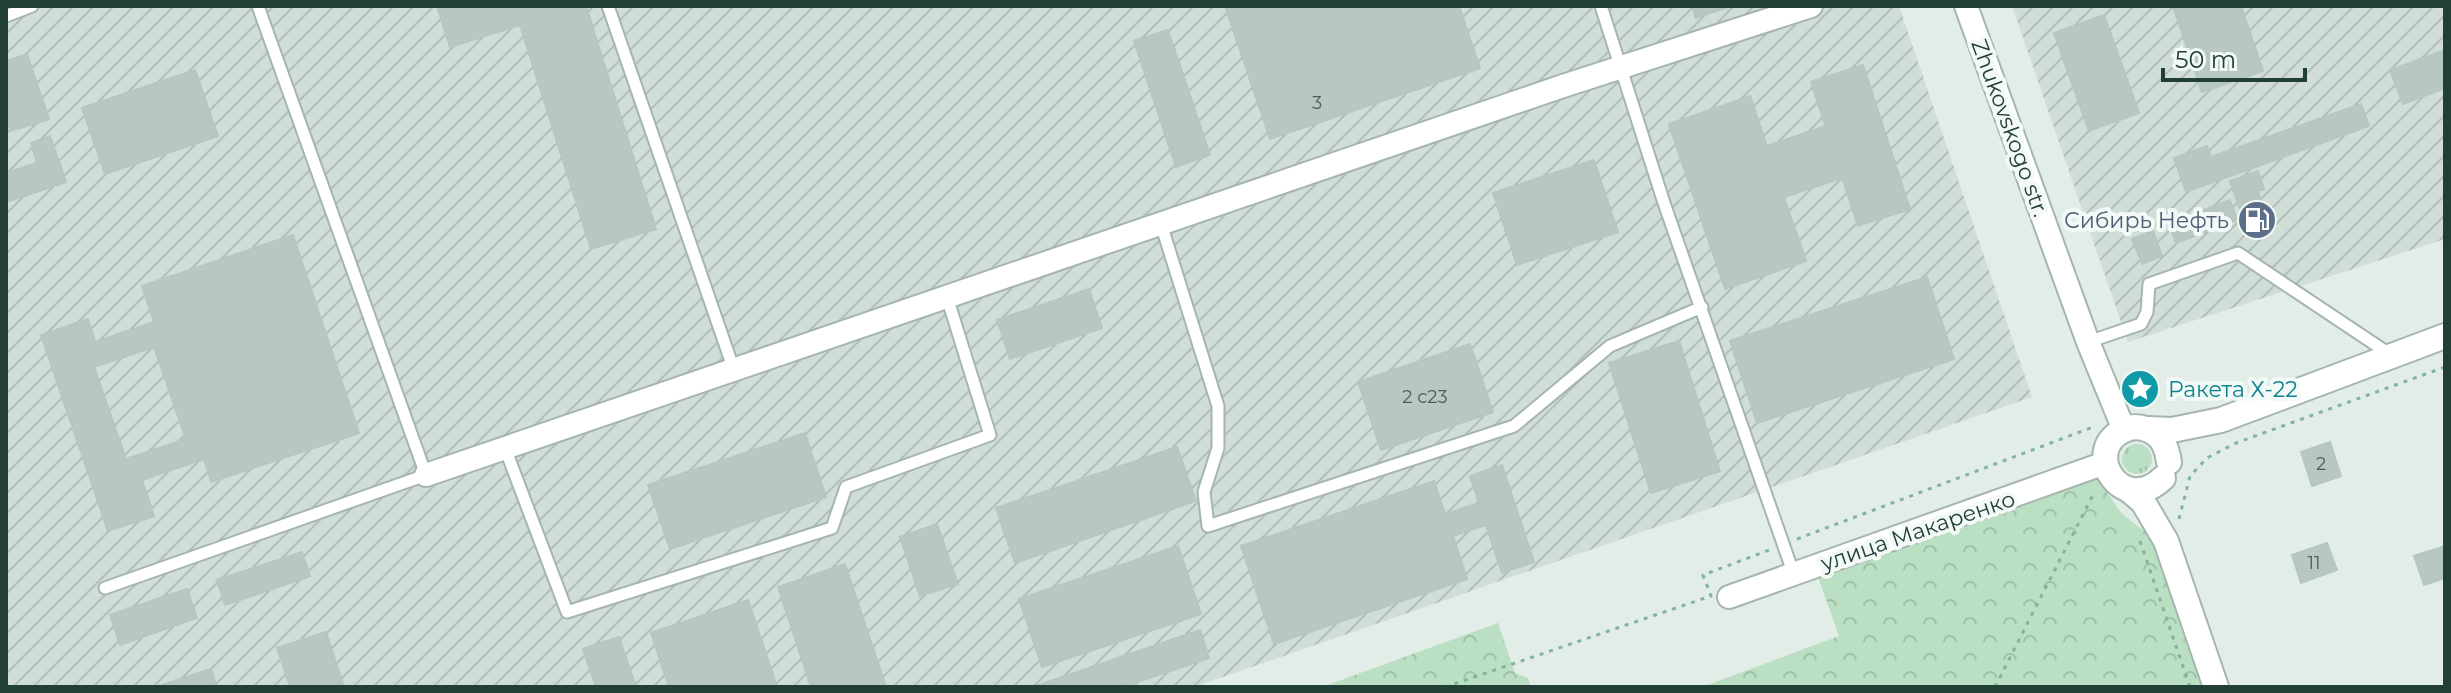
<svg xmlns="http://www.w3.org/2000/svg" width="2451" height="693" viewBox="0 0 2451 693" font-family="Montserrat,sans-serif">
<defs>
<pattern id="industrial-furrows" width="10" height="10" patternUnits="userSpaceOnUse" patternTransform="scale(2)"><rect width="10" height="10" fill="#d1ddd7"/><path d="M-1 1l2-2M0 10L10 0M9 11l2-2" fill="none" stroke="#b3bfb9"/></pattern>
<pattern id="grass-tufts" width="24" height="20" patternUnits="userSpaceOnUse" patternTransform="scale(2)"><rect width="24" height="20" fill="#bbdfc2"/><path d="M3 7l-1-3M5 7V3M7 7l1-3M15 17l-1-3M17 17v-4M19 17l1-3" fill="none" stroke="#a0c0a7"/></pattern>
<pattern id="forest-crowns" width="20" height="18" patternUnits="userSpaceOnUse" patternTransform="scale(2)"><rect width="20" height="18" fill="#bbdfc2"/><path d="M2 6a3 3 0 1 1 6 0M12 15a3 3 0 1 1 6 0" fill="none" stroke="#a0c0a7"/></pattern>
</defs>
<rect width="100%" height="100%" fill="#e3ede8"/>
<g fill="url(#industrial-furrows)">
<path d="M6,6h1893l133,391 -838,290h-1188z"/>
<path d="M2012,6h433v233l-317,103z"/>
</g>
<circle fill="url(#grass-tufts)" cx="2137" cy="459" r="15"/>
<g fill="url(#forest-crowns)">
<path d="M2094,474l28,40 30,23 51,150h-501l137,-51 -21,-59z"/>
<path d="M1498,623l17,50 13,5 3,9h-209z"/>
</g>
<g fill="#b8c8c1" stroke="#b5c7be" stroke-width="2" fill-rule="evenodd">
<path d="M437,6h149l70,223 -65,20 -71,-224 -70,22z"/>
<path d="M1225,6h234l21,62 -210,71z"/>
<path d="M1692,6h39l-35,12z"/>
<path d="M2173,6h68l22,65 -61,21z"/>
<path d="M2104,15l35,98 -50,18 -35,-98z"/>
<path d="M1168,30l42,125 -34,12 -42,-126z"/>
<path d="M2445,50v38l-42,16 -13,-34z"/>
<path d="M27,54l22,65 -38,12 -5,-15v-55z"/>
<path d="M1863,65l47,144 -52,17 -47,-144z"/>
<path d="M195,70l23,66 -113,38 -23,-66z"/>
<path d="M1750,96l17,50 58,-20 17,52 -58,19 22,64 -81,28 -56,-165z"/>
<path d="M2361,104l8,22 -183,66 -12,-34 33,-12 4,11z"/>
<path d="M50,136l16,46 -60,20v-29l31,-10 -6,-20z"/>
<path d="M1594,160l24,72 -101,33 -24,-72z"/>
<path d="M2258,171l6,18 -6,2 14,37 -22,8 -20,-55z"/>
<path d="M2230,200l7,20 -61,23 -7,-20z"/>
<path d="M2153,231l9,25 -20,8 -10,-25z"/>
<path d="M293,235l66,198 -148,49 -7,-23 -62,21 12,36 -46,15 -67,-196 47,-16 7,23 59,-20 -12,-36zM154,347l32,92 -60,20 -32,-92z"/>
<path d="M1927,277l27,82 -197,64 -27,-82z"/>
<path d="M1089,289l13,39 -92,31 -13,-39z"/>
<path d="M1679,341l41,130 -69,22 -42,-130z"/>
<path d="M1470,344l23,68 -112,38 -23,-68z"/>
<path d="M805,433l21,64 -156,52 -22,-64z"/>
<path d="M2330,442l11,34 -29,10 -11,-34z"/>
<path d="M1177,447l19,54 -181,62 -19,-55z"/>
<path d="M1502,465l32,97 -32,11 -16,-48 -33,11 14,43 -193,65 -33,-98 193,-65 11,33 34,-11 -9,-27z"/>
<path d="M937,524l21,60 -38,12 -20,-59z"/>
<path d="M2327,543l10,27 -36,13 -9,-28z"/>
<path d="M1178,546l23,68 -159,53 -23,-68z"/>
<path d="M2445,546v32l-21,7 -10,-29z"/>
<path d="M302,552l8,24 -85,29 -8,-25z"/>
<path d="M845,564l41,123h-75l-33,-100z"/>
<path d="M187,589l10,29 -77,27 -10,-30z"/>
<path d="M748,600l29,87h-108l-18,-54z"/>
<path d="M1200,630l9,28 -87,29h-89z"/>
<path d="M326,632l18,55h-54l-13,-39z"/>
<path d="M619,637l17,50h-40l-13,-38z"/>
<path d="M211,669l6,18h-61z"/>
</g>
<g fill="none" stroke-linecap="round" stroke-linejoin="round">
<g stroke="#a5b5af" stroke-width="15">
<g id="service">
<path d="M608,6l126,364"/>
<path d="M1601,6l63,197 130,372"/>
<path d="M6,16l26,-10"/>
<path d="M1161,224l57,182v42l-14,44 4,34 306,-100 96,-80 92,-39"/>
<path d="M2088,342l53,-18 6,-12 2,-28 89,-31 153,102"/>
<path d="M505,448l62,164 265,-84 14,-41 144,-52 -43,-138"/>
<path d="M105,588l321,-113 -168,-469"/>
</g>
</g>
<g stroke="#a5b5af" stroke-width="26">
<g id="minor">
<path d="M1966,6l122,336 36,88"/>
<path d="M426,475l1137,-389 248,-80"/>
<path d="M1729,597l376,-134"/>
</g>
</g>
<g stroke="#a5b5af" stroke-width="28">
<g id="tertiary">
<path d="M2148,429l24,1 49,-10 224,-84"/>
<path d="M2163,478c-40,39 -82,-25 -41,-47 7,-4 16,-5 24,-2 16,5 21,18 23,33"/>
<path d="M2129,490l14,12 23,39 50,146"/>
</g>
</g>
<g stroke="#82b2a0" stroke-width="3" stroke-dasharray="4 6" stroke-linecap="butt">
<path d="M2179,519l11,-43 17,-18 29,-15 209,-76"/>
<path d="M1797,539l296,-112"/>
<path d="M2140,541l50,146"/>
<path d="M1445,687l266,-91 -8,-21 69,-26"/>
<path d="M1995,687l100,-196"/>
</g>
<use href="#service" stroke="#fff" stroke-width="11"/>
<use href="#minor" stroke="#fff" stroke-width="22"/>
<use href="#tertiary" stroke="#fff" stroke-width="24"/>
</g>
<defs>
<g id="fuel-disc" transform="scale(2)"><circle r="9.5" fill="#5c6f8a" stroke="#f3f9f6"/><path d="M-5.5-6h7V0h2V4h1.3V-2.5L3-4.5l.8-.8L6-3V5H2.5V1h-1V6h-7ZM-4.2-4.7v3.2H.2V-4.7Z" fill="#fff"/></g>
<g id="sight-disc" transform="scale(2)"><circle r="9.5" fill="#0f9aa8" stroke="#f3f9f6"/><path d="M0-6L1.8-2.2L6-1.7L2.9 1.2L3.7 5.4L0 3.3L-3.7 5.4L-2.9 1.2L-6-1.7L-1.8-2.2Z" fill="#fff"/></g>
</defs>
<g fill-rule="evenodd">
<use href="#fuel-disc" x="2257" y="220"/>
<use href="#sight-disc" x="2140" y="389"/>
</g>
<g text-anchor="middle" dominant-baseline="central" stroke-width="8" stroke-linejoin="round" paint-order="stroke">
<g font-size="18" fill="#476158">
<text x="1317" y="103">3</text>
<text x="1425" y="397">2 с23</text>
<text x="2321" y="464">2</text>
<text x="2314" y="563">11</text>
</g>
<g font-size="22" fill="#213f35" stroke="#f3f9f6">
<text transform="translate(2010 128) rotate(70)">Zhukovskogo str.</text>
<text transform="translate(1918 531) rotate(-19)">улица Макаренко</text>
</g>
<g font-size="22" fill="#4e5e75" stroke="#f3f9f6" text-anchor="end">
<text x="2229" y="220">Сибирь Нефть</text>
</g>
<g font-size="22" fill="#0d838f" stroke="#f3f9f6" text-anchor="start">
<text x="2168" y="389">Ракета Х-22</text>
</g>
</g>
<rect width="2451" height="693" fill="none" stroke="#213f35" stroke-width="16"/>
<path d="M2163 68v12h142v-12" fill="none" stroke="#213f35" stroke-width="4"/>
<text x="2175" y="68" font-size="24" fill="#213f35" stroke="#f3f9f6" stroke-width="6" paint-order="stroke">50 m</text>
</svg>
